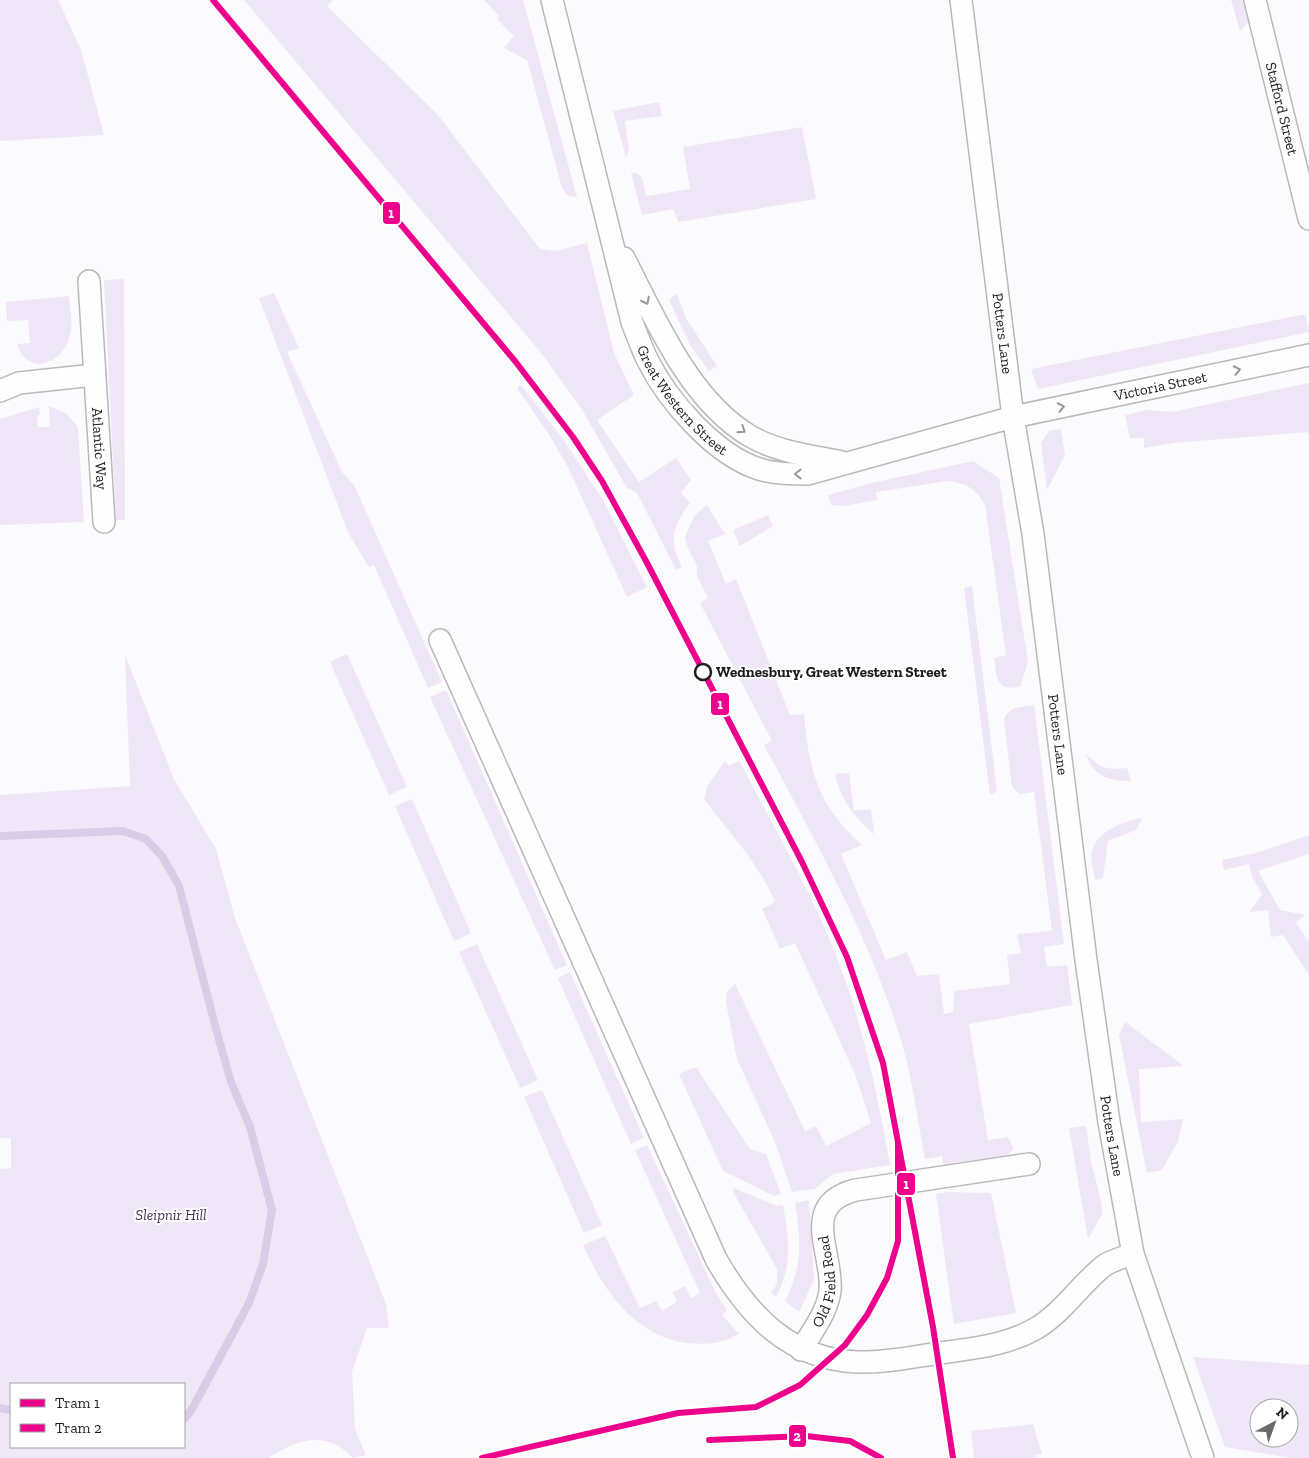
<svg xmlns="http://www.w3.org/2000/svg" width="1309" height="1458" viewBox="0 0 1309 1458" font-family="'Zilla Slab',serif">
<rect width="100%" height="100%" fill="#fbfafd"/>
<g fill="#efe7f7" fill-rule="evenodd">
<path d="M0,0h58l23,50 23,85 -104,6z"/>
<path d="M244,0h89l-6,6 111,109 102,134 15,2 32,-8 27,110 20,42 -37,25 42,62 37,-24 15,22 -10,13 9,10c-17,23 -22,37 -8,64l-6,3 -39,-77 -10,-5 -46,-80 -39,-54z"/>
<path d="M484,0h39l54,197 -9,-1 -6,-8 -35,-128 -23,-12 10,-12 -17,-17 2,-3z"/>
<path d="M1231,0h15l5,19 -11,12z"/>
<path d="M659,102l3,14 -37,5 4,28 -3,8 -13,-46z"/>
<path d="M802,127l14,72 -138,23 -4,-13 -32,6 -11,-42h5l6,4 4,19 44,-7 -7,-42z"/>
<path d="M124,279l1,241h-9l-12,-240z"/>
<path d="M274,293l25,55 -12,4 55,120 12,13 88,197 -14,6 -54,-123 -5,2 -21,-35 -89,-234z"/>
<path d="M676,293l10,25 31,48 -8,5 -19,-26 -21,-45z"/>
<path d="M69,296c1,14 5,30 0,43 -9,26 -42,37 -52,5l13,-1 -2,-23 -21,1 -1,-19z"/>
<path d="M1306,314l3,18 -271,57 -7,-20z"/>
<path d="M1309,383v53l-1,-4 -135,11 -29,5v-10h-14l-5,-23 22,-5 25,2z"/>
<path d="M521,385l42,54 40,61 44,87 -20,10 -59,-130 -20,-34 -31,-45z"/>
<path d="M49,406l17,7 12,14 6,95 -84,3v-106l39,-12 1,8 -3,1 1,11h12z"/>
<path d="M1061,429l4,26 -18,35 -6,-47 8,-12z"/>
<path d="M973,461l26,17 29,184 -8,25c-25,4 -23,-10 -26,-29l12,-3 -21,-150c-8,-16 -20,-23 -38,-24l-71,11 1,8 -34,6 -12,-1 -3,-10 44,-12z"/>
<path d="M707,505l18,29 -17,7 18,43 10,-5 54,136 14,-1c5,57 14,92 58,131l-21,9 45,106 21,-8 10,24 22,-2 5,40 9,-2 1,-21 56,-7 -3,-29 14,-2 -4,-19 35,-3 -18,-139 -14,2 -8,-7 -8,-67c4,-14 18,-13 30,-15l30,239 -20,3 3,20 20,-2 5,40 -103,19 19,116 20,-3 6,12 -6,6 -65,9 -1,-8 -17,3c-7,-37 -12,-76 -22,-112 -31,-107 -87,-204 -139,-302l8,-4 -72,-138 8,-5 -11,-22v-10l-10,-20 -2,-9 10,-22z"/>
<path d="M768,515l5,11 -33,20 -7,-16z"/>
<path d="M972,586l25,205 -7,4 -26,-207z"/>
<path d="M347,654l60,133 -18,8 -59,-133z"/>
<path d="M125,655l49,124 42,70 19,69 151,386 3,24h-22l-15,44 3,57 11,26 -13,3c-26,-28 -56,-20 -84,0h-269v-289l11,-1v-30h-11v-343l130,-9zM11,1384h173v63h-173z"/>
<path d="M446,690l121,275 -12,5 -125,-273z"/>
<path d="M1086,754c16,15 20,16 41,14l4,13c-21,1 -38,-5 -45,-27z"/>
<path d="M725,761l3,5 11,-5c34,63 70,127 97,194 26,66 42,140 54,210l-57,9 -18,15 -23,3 -17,-50 -38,-83 -11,-57 1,-10 8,-8 70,147 11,-5 10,20 45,-23 -16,-49 -60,-131 -15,6 -18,-40 13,-7c-16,-38 -46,-70 -71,-103l4,-14z"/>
<path d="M849,773l5,38 17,-2 3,25c-20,-17 -33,-34 -39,-60z"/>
<path d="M412,799l59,134 -17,8 -59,-135z"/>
<path d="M1142,818l-6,12 -28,11 -5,37 -8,2c-1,-8 -5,-20 -3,-28 4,-21 32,-31 50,-34z"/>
<path d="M1309,835v19l-51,17 22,39 26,5 -10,7 13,20v33l-26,-40 -12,2 -3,-27 -19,2 13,-17 -10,-19 -3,-12 -25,6 -2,-10 34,-7z"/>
<path d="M477,944l61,136 -18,8 -61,-136z"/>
<path d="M570,972l74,166 -13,6 -73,-166z"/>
<path d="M1125,1022l59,44 -45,3 2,53 42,-3 -5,22 -16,29 -15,3 -28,-138z"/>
<path d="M696,1067l54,82 16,5 15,40 -7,2 -51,-25 -44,-97z"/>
<path d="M542,1090l60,135 -18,8 -60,-136z"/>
<path d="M1086,1126l5,35 11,44v9l-14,25 -19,-111z"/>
<path d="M647,1145l69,148 11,17 -5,5 17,19c-17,10 -33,11 -52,9 -53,-7 -84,-53 -104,-98l22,-9 35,72 16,-7 6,10 15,-9 -4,-10 12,-6 6,12 9,-5 -65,-143z"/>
<path d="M734,1188l43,18 6,-1c6,34 10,60 -7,92l-5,-4 6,-9v-15l-44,-77z"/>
<path d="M948,1192l43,1 25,120 -62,11 -18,-130z"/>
<path d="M809,1200l5,80 -15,32 -14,-11c18,-35 16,-60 10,-98z"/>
<path d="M1193,1357l116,8v93h-19l-65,-11zM1259,1408h30v30h-30z"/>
<path d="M1033,1424l9,30 -7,1v3h-61l-3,-27z"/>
</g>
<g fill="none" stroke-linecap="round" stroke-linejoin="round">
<g stroke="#dacce7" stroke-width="8">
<path d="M0,836l123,-5 23,8 16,17 17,30 37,143 15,53 19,45 22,83 -9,54 -14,39 -58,108 -7,8"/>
<path d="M0,1408l11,2"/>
</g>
<g stroke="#b9b8ba" stroke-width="24">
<g id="street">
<path id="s1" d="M552,0l80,322c5,13 10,27 16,39 20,40 67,94 111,108 15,5 33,5 49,5l205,-57 296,-62"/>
<path id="s2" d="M961,0l52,417 20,117 53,426 23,162 24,132 70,204"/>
<path id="s3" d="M1255,0l54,219"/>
<path d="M624,258c31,60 65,142 126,178 27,16 62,20 92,26"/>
<path id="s4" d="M89,281l15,241"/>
<path d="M0,391l19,-8 75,-8"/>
<path d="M440,640l276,619c32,56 73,100 141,103 27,1 55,-5 83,-9 33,-5 65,-7 95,-24 28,-16 45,-45 70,-64 8,-5 19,-8 28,-11"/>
<path id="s5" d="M801,1350c11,-19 26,-37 29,-59 4,-37 -32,-87 26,-101l173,-26"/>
</g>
</g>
<use href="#street" stroke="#fefeff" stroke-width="21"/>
<g stroke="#fff" stroke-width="10">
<path id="tram-1" d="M213,0l302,361 58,76 29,44 44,80 156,301 45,95 36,106 50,264 20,131"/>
</g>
<g stroke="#fff" stroke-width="10">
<g id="tram-2">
<path d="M709,1440l97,-4 44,5 31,17"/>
<path d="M482,1458l196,-45 78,-6 44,-22 45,-40 22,-30 20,-37 11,-37v-97"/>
</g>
</g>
<use href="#tram-1" stroke="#ec008c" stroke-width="6"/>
<use href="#tram-2" stroke="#ec008c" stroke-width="6"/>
</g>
<defs><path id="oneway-chevron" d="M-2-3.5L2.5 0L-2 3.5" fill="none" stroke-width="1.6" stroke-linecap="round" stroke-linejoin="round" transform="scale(1.25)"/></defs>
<g stroke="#989899">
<use href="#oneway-chevron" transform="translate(646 301) rotate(63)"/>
<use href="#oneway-chevron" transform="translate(1237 370) rotate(-12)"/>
<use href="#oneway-chevron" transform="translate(1061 407) rotate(-12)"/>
<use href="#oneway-chevron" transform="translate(742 430) rotate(34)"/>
<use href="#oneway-chevron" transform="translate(798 474) rotate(-180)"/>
</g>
<circle fill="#fff" stroke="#1c1b1d" stroke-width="2.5" cx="703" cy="672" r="8"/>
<g text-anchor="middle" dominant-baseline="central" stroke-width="4" stroke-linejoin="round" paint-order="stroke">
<g font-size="15" fill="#1c1b1d" stroke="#fff">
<text stroke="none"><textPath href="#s3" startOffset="112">Stafford Street</textPath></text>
<text stroke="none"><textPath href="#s2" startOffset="336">Potters Lane</textPath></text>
<text stroke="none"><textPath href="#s1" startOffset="945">Victoria Street</textPath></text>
<text stroke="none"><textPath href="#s1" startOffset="426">Great Western Street</textPath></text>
<text stroke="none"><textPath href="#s4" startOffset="168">Atlantic Way</textPath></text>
<text stroke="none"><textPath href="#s2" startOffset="741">Potters Lane</textPath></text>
<text stroke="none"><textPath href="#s2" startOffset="1146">Potters Lane</textPath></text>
<text stroke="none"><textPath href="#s5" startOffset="75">Old Field Road</textPath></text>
</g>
<g font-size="15" font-weight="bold" fill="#1c1b1d" stroke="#fff" text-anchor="start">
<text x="716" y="672">Wednesbury, Great Western Street</text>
</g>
<g font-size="15" font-style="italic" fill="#462c5b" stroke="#fff">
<text x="171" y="1215">Sleipnir Hill</text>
</g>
</g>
<g stroke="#fff" stroke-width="2">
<rect x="382" y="201" width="19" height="24" rx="5" fill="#ec008c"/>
<rect x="710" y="692" width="20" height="24" rx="5" fill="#ec008c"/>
<rect x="896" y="1172" width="20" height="24" rx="5" fill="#ec008c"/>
<rect x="788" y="1424" width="19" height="24" rx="5" fill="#ec008c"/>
</g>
<g font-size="14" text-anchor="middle" font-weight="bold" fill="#fff">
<text x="391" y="218">1</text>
<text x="720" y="709">1</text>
<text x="906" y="1189">1</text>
<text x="797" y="1441">2</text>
</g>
<rect x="10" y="1383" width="175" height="65" fill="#ffffff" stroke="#a4a4a5"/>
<rect x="20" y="1399" width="25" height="8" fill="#ec008c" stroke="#a4a4a5"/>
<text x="55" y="1408" font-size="15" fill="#1c1b1d">Tram 1</text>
<rect x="20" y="1424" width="25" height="8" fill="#ec008c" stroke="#a4a4a5"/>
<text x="55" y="1433" font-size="15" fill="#1c1b1d">Tram 2</text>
<g transform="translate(1274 1423) rotate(41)"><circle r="24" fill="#ffffff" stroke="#a4a4a5"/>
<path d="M0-4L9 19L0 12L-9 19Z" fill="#6a696b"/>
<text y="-8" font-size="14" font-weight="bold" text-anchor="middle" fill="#1c1b1d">N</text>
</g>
</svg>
